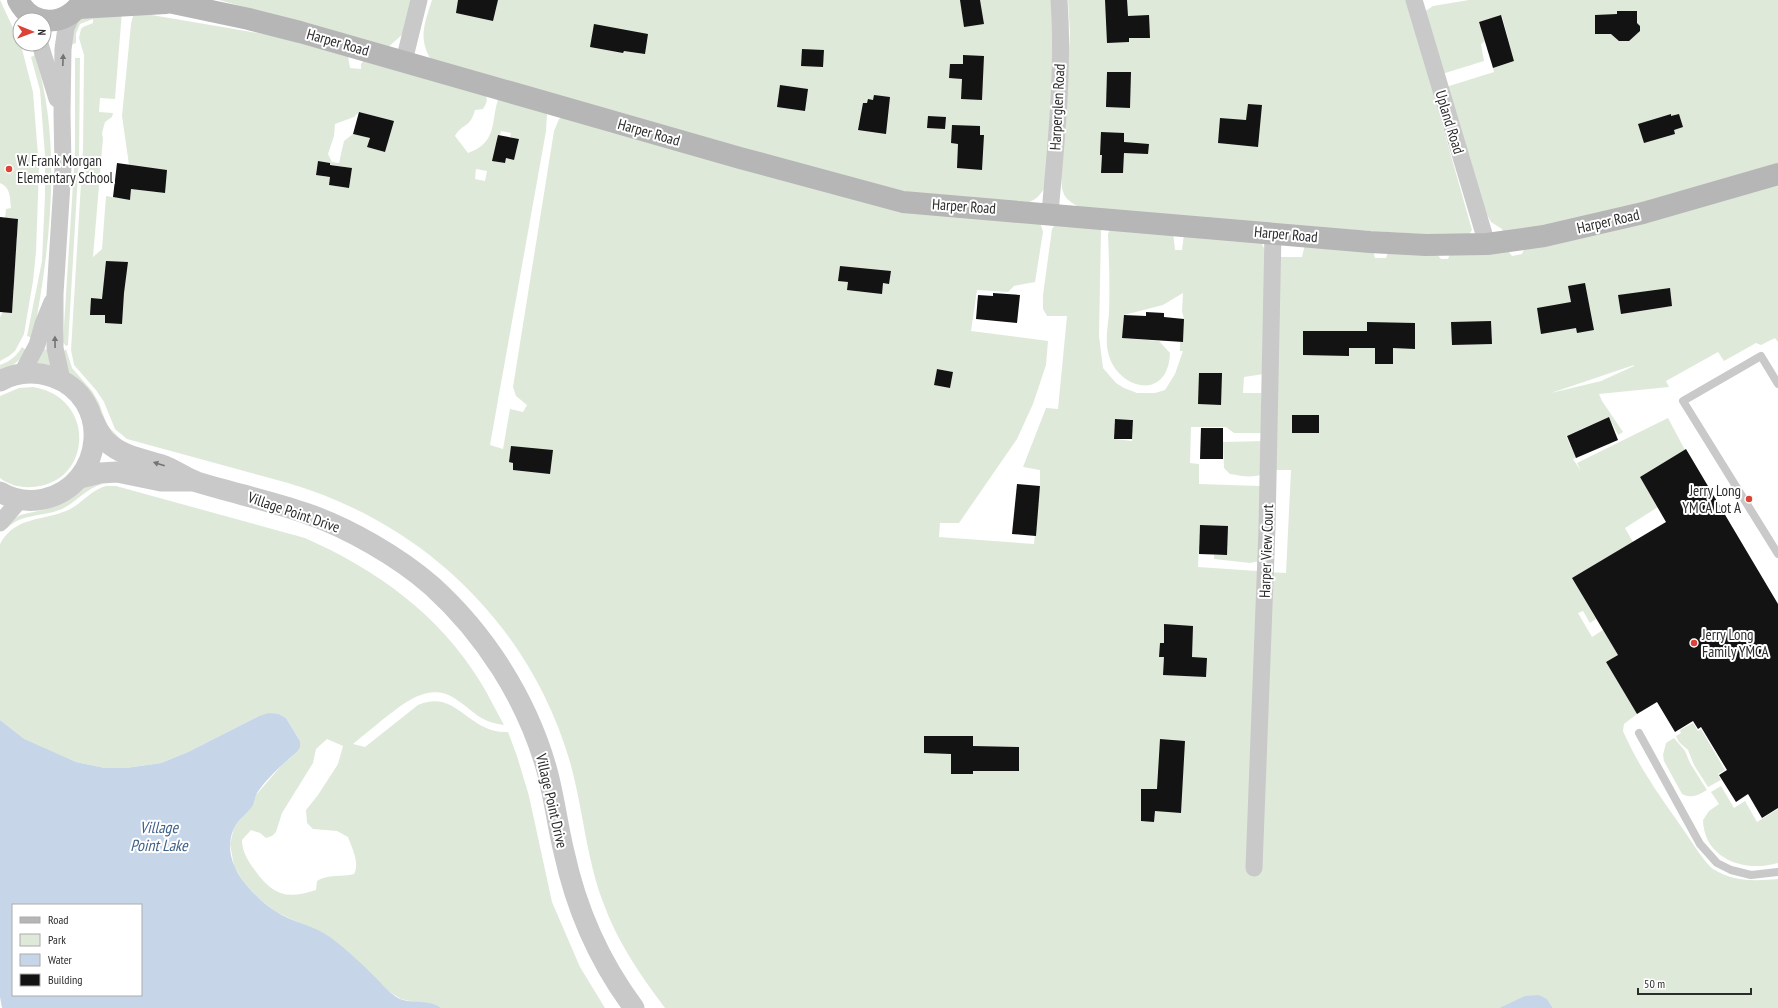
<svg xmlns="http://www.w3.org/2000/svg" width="1778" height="1008" viewBox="0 0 1778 1008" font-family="'PT Sans Narrow',sans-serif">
<rect width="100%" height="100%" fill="#fff"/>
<g fill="#dfe9da" fill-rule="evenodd">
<path d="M0,0l21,45 12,47 6,76 -3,84 -3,29 -9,53 -9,17 -6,5 -9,5v-44l3,-5h9l6,-93 -13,-1 1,-9 5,-1c-1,-10 0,-20 -11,-25z"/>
<path d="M219,0h195l-10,33 -17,15z"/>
<path d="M432,0h622l2,11 -9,172c-6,13 -12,18 -26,22l-139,-16 -448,-125c-17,-23 -10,-39 -2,-64z"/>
<path d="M1068,0h339l65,230 -5,7 -160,-10 -225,-18c-18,-11 -20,-12 -21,-34l9,-142z"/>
<path d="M1469,0h309v166l-164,47 -110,21 -2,-5 -11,-7 -10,-18 -35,-117 48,-15 -1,-4 21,-7 -12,-45 -23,6 6,19 -4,3 3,17 -42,13 -18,-62 9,-6z"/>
<path d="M122,11l-7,88 -15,-1 -1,14 14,1 -1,4 -7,5 -3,11 1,5 -10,119 9,-8 4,-53 24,4 1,-11 34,4 -36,-28 -7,-49 9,-92 3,-12 136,23 78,21 2,12 11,1v-5l4,-5 120,34c3,7 2,10 -2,16l-8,1c-5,19 -13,13 -20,26l13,17c31,-11 22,-33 31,-56l45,13 3,5 -1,16 -56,314 13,4 7,-40 13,3 4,-7 -11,-9 -3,-9 41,-256 5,-12 5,-3 476,106 3,10 -8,50 -21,4 -6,6 -31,-2 -6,41 77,10 -2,24 -13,39 -16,35 -58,84h-19l-1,14 95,7 6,-58v-16l-17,-3 23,-59 12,1 9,-93h-20l-4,-7v-14l9,-66 5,-7 42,4 2,4 -2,106 4,32 13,15 8,5 13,5h18l10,-3 10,-16 8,-23h-3v-9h3l1,-23 -2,-8 1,-18 -20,12 -39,10 -1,23 36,3 11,12c-2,51 -55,35 -62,-1 -3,-13 0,-26 1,-39 1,-27 0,-53 -1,-79l3,-6 62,4 2,18h7l2,-16 76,6 4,8 1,9h37l3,-13 68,6 2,8h11l2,-6 49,2 4,5h7l2,-5 58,-3 4,5 10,-2 2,-5 254,-66v159l-3,-4 -14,7 -5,-2 -32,18 -6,-9 -52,29 3,6 -70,7 3,7 21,31 -5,3 -9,-18 -43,19 10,22 -3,1 8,12 -4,-8 91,-45 17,32 -45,27 18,30 -33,21 8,14 -61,36 24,41 -6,4 -7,-12 -5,2 14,24 11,-7 15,25 -12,7 31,52 -13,10 -1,7c16,37 39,68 62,101 7,10 19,30 28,37 21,13 42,12 65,10v129h-225l-6,-9 -22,-2 -26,11h-834c-25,-33 -48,-67 -62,-106 -17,-45 -20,-94 -33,-140 -40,-137 -146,-239 -282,-279l-161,-44 -12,-10 -11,-27 -8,-12 -22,-25 -3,-15 12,-201 1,-94 -5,-17 2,-9 2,-2 10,-4v-4l-13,5 -4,10v9l-5,2 3,-22 11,-7zM359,112l34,9 -8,31 -17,-5 2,-9 -17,-4 -9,7 -5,22 -7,-1 -4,-8 6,-18 1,-12 19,-7zM501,131l10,2 -1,4 9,2 -5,21 -8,-2 -2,5 -10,-2v-6l4,-20h2zM318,161l12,2 -3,14 -11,-3zM332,165l20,3 -3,20 -20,-3zM476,169l11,2 -2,10 -10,-2zM1634,366l-33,15 -50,12 83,-28zM937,369l16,3 -3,16 -16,-4zM1277,372l-1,98h15l-5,103 -88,-6 2,-41 27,29h-13v4l36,4 10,-2 3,-73 -4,-2 -60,-2v-20l-9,-1 1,-36h35l8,6h27v-40h-18l1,-16zM1115,419h17v22l-18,-2z"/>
<path d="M35,55c28,88 15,194 -2,283l-6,-2 15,-75 3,-66v-39l-5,-66 -9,-33z"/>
<path d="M75,58h5l-1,99 -11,188 -2,1 -3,-4 12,-190z"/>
<path d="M22,347l4,3c-5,12 -15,16 -26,21v-6c10,-4 16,-8 22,-18z"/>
<path d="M43,349l6,1 2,16 -16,-1z"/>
<path d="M66,349l6,19 20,23 7,12 8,22 17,18 -6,1 -50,-73 -6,-18z"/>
<path d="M33,387c64,10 60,97 -1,100 -11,1 -23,-2 -32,-9v-82l19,-8z"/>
<path d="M1266,441l-2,32c-10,6 -22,3 -34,1l-6,-6 -1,-26z"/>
<path d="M107,483c-19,3 -29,18 -45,26 -19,8 -39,4 -55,19l-1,-4 14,-9 27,-6 15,-6 25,-18z"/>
<path d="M106,486h10l189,52c72,32 134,76 176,145 8,13 15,28 23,42 -27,-4 -29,-14 -50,-27 -27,-17 -53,8 -73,23 -9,8 -19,15 -28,23l12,3 53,-42c39,-17 50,29 90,27l9,24 12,40 23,106 28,65 25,41h-164l-40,-9 -13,-8 -34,-33 -26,-22 -52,-24 -20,-16 -10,-10 -12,-20 -4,-22 2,-8 2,-9 20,-24 2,-8 25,-29 16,-14 3,-11 -14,-23 -7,-4 -20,2 -71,36 -27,11 -35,5h-21l-29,-6 -42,-17 -11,-6 -23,-19v-176c16,-30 47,-22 72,-36 13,-8 20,-18 34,-22zM327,739l16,7 -5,18 -20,31 -12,15 1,13 6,6 24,2 11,6c4,11 12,26 6,37 -12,3 -27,0 -37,7l-1,9c-30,10 -44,5 -62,-21 -6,-8 -12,-18 -12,-29l9,-10 9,3 6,5 6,-2 4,-4 6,-19 31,-50 3,-14z"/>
<path d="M1693,723l5,8 3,-2 24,41 -7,4 3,6 -13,7 -14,-22 -6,-15 -9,-8 -3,-6 5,-3 -1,-3z"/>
<path d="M1674,738l11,13 5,12 17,27c-9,5 -15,9 -25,4l-18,-33 -1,-6 3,-12z"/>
<path d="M1721,786l13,22 11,-7 12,21 21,-13v54c-33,10 -74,-4 -75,-43l6,-9 10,-7 -8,-12z"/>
</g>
<g fill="#c6d6e8" fill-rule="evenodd">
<path d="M269,713l10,1 7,4 14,23v6l-3,5c-14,12 -30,26 -40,41 -2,4 -2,8 -4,12 -5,8 -15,15 -19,23 -15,33 16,66 41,83 16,11 39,14 55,26 16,12 31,26 45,40 8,8 15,17 25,22 14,5 29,0 41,9h-439l-2,-11v-277l24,19 52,23 29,6h21l35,-5 27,-11 71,-36zM13,905h128v90h-128z"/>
<path d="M1539,995l8,4 6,9h-54l26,-12z"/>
</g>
<g fill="#131313">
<path d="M458,0h40l-5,21 -37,-8z"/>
<path d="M960,0h20l4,24 -20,3z"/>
<path d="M1105,0h22l1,16 21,-1 1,23h-21v4l-22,1z"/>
<path d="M1617,11h20v12l3,3v5l-11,10h-10l-8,-7h-16v-19l22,-1z"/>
<path d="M1501,15l13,46 -21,7 -14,-46z"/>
<path d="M594,24l54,10 -3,20 -21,-3 -1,2 -33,-6z"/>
<path d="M802,49l22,1 -1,17 -22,-1z"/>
<path d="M963,55l21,1 -2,44 -21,-1 1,-20 -13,-1 1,-14h13z"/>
<path d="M1107,72h24l-1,36 -24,-1z"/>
<path d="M780,85l28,4 -3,22 -28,-4z"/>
<path d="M874,95l16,2 -4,37 -28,-4 5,-27h4l1,-4 5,1z"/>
<path d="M1248,104l14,1 -4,42 -40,-4 2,-25 26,2z"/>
<path d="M359,112l35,9 -9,31 -18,-5 3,-9 -17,-4z"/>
<path d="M1671,114v2l8,-2 4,13 -9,3 1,4 -31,9 -6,-19z"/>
<path d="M928,116l18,1 -1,12 -18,-1z"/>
<path d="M952,125l28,1v9h4l-2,35 -25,-2 1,-24 -7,-1z"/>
<path d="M1101,132l23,1v9l25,2 -1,10 -24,-1 -1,20h-22l1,-18h-2z"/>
<path d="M498,135l21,4 -5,21 -8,-2 -1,5 -13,-2z"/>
<path d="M318,161l12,2v2l22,3 -3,20 -20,-3 1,-8 -14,-2z"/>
<path d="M117,163l50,7 -2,23 -34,-4 -1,11 -17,-3z"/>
<path d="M0,217l18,2 -6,94 -12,-1z"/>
<path d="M106,261l22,1 -4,31 -2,31 -17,-1v-8h-15l1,-17 11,1z"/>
<path d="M840,266l51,5 -2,13 -6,-1 -1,11 -35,-4 1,-8 -10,-1z"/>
<path d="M1585,283l9,47 -17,3 -1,-5 -35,6 -4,-26 34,-6 -3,-16z"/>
<path d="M1670,288l2,18 -51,8 -3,-19z"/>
<path d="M993,293l27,2 -3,28 -41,-4 2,-24 15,1z"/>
<path d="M1146,312l18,1v4l20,2 -1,23 -61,-4 2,-23 22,1z"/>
<path d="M1491,321l1,23 -40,1 -1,-23z"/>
<path d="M1367,322l48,1v26l-22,-1v16h-18v-16h-26v8l-46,-1v-24h64z"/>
<path d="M937,369l16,3 -3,16 -16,-3z"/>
<path d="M1199,373h23l-1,32 -23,-1z"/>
<rect x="1292" y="415" width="27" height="18"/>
<path d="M1609,417l9,23 -42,18 -9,-22z"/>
<path d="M1115,419l18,1 -1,19h-18z"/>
<path d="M1201,428h22v31h-23z"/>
<path d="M511,446l42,4 -3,24 -37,-4v-7l-4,-1z"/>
<path d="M1686,449l92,155v204l-16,10 -14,-24 -12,8 -17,-27 8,-5 -26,-43 -3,2 -5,-8 -18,11 -18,-30 -20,12 -31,-52 12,-7 -46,-77 94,-56 -26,-45z"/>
<path d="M1017,484l23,2 -4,50 -24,-2z"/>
<path d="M1200,525l28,1 -1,29 -28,-1z"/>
<path d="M1164,624l29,2 -1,31 15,1 -1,19 -43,-2 1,-18h-5l1,-14h4z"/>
<path d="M924,736h49v10l46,1v24h-46v3h-22v-20l-27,-1z"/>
<path d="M1160,739l25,2 -4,72 -26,-2 -1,11 -13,-1v-32h16z"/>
</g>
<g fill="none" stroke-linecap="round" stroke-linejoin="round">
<g stroke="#c9c9c9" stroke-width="8">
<path d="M1778,384l-17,-28 -78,45 95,153"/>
<path d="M1639,733l61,111 17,19 14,7 20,5 27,-3"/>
</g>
<g stroke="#c9c9c9" stroke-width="17">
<path d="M1414,0l73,244"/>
<path d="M40,44l17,55"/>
<path d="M404,61l15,-61"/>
<path d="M1050,213c6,-70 14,-142 9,-213"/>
<path d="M22,373l15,-28 6,-21 9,-22"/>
<path d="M62,380l-7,-32v-54l8,-126 -1,-55 1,-64 3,-21 7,-15"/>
<path d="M0,523l20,-23"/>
<path d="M1254,868l13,-340 6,-295"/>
</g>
<g stroke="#c9c9c9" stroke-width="21">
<path d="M0,381c16,-9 35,-10 53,-4 60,21 52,108 -9,122 -15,3 -31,1 -44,-7"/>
<path d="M93,420c4,7 8,17 14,22 15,14 36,17 55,23 12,4 23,13 35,17 36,11 73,19 108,31 42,14 94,44 127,73 53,48 94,112 114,181 8,28 11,56 18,85 12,56 35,109 70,156"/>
<path d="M80,478l20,-5 17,-1 44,9h30"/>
</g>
<g stroke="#b6b6b6" stroke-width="22">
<path d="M18,0c14,29 50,26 65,0"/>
<path d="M159,0l90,19 51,13 440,126 163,44 467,40 56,3 61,-1 57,-8 99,-23 135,-39"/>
<path d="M79,8l87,-5"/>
</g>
</g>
<defs><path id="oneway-solid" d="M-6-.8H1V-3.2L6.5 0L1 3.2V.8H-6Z"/></defs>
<g fill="#737373">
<use href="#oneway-solid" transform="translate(63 60) rotate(-88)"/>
<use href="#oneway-solid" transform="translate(55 342) rotate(-91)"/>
<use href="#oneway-solid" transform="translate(159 464) rotate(-162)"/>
</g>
<g fill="#da4336" stroke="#fff" stroke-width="1.5">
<circle cx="9" cy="169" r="4"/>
<circle cx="1749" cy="499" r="4"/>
<circle cx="1694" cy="643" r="4"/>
</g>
<g text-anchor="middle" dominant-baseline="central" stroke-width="4" stroke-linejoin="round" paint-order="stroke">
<g font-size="15" fill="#2c2c2c" stroke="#fff">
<text transform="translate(338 42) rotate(16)">Harper Road</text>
<text transform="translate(1057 107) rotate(-87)">Harperglen Road</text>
<text transform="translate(1450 122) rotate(73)">Upland Road</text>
<text transform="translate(649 132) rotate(16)">Harper Road</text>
<text transform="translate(964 206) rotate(4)">Harper Road</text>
<text transform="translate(1608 221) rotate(-13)">Harper Road</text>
<text transform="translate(1286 234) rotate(5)">Harper Road</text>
<text transform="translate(294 512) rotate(19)">Village Point Drive</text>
<text transform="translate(1266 551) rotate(-88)">Harper View Court</text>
<text transform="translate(552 801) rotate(77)">Village Point Drive</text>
</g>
<g font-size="15" fill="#2c2c2c" stroke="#fff" text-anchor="start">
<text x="17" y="160">W. Frank Morgan<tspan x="17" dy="17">Elementary School</tspan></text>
<text x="1741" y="490" text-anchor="end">Jerry Long<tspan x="1741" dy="17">YMCA Lot A</tspan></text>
<text x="1702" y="634">Jerry Long<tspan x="1702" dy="17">Family YMCA</tspan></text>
</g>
<g font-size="16" font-style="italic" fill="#3f6188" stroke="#fff">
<text x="159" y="827">Village<tspan x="159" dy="18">Point Lake</tspan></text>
</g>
</g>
<rect x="12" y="904" width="130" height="92" fill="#ffffff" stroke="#ababab"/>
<rect x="20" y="917" width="20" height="6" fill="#b6b6b6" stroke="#ababab"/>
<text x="48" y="924" font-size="12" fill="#2c2c2c">Road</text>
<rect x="20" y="934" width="20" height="12" fill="#dfe9da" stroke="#ababab"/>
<text x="48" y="944" font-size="12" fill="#2c2c2c">Park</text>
<rect x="20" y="954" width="20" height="12" fill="#c6d6e8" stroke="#ababab"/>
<text x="48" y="964" font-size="12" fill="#2c2c2c">Water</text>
<rect x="20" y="974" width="20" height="12" fill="#131313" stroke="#ababab"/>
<text x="48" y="984" font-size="12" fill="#2c2c2c">Building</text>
<g transform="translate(32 32) rotate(91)"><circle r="19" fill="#ffffff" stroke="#ababab"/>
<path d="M0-3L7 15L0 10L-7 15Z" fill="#da4336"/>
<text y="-6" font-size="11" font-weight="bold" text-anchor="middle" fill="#2c2c2c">N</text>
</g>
<path d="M1638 988v6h113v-6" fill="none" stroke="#2c2c2c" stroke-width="2"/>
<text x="1644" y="988" font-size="12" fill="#2c2c2c" stroke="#ffffff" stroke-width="3" paint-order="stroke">50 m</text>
</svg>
